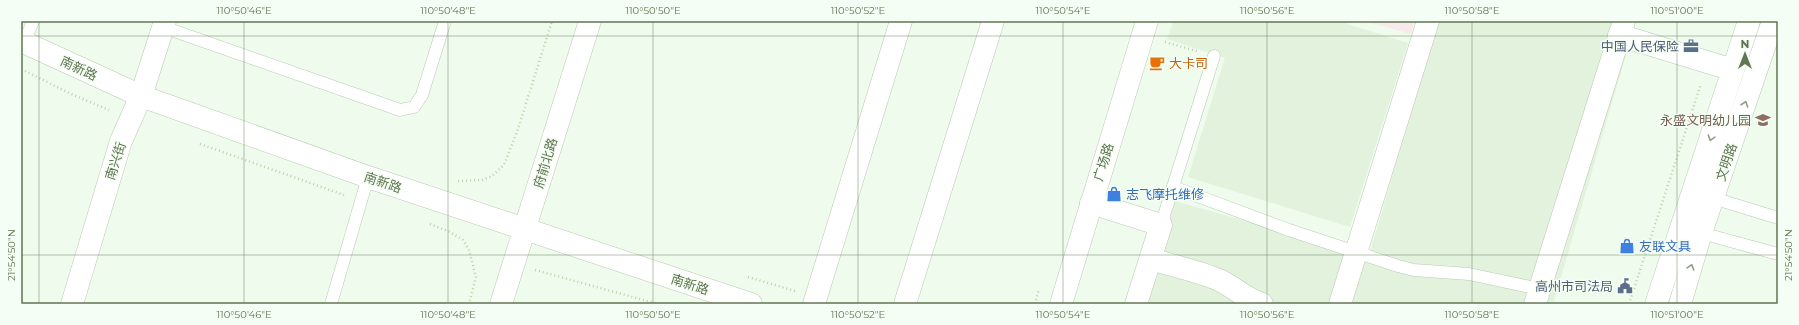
<svg xmlns="http://www.w3.org/2000/svg" width="1799" height="325" viewBox="0 0 1799 325" font-family="Montserrat,'Noto Sans SC',sans-serif">
<rect width="100%" height="100%" fill="#effbed"/>
<g fill="#e2f2dd">
<path d="M1173,21h165l70,22 -58,184 -162,-50 37,-119 -58,-19z"/>
<path d="M1437,21h199l-83,283h-408l30,-103 194,55z"/>
</g>
<path fill="#f8eaeb" d="M1365,21h50l-4,13z"/>
<g fill="none" stroke-linecap="round" stroke-linejoin="round">
<g stroke="#b9cbb1" stroke-width="13">
<g id="service">
<path d="M163,27l237,83 14,-3 8,-12 23,-74"/>
<path d="M24,43l9,-22"/>
<path d="M1173,187l116,43 109,36 16,4 55,4 71,15"/>
<path d="M1713,198l65,20"/>
<path d="M1161,225l53,-169"/>
<path d="M1701,233l77,21"/>
<path d="M331,304l37,-127"/>
</g>
</g>
<g stroke="#b9cbb1" stroke-width="23">
<g id="minor">
<path d="M1619,35l114,35"/>
<path d="M1091,203l70,22 -25,79"/>
<path d="M1151,259c22,7 47,12 68,21 15,7 27,19 43,24"/>
<path d="M72,304l49,-163 20,-45 24,-75"/>
<path d="M814,304l87,-283"/>
<path d="M905,304l88,-283"/>
<path d="M1340,304l88,-283"/>
<path d="M1535,304l89,-283"/>
</g>
</g>
<g stroke="#b9cbb1" stroke-width="23">
<g id="tertiary">
<path d="M21,41l120,55 227,81 383,127"/>
<path d="M1061,304l86,-283"/>
</g>
</g>
<g stroke="#b9cdb0" stroke-width="23">
<g id="secondary">
<path d="M501,304l89,-283"/>
<path d="M1656,304l93,-283"/>
<path d="M1680,304l21,-71 72,-212"/>
</g>
</g>
<g stroke="#b9d3ab" stroke-width="2.5" stroke-dasharray="1 3" stroke-linecap="butt">
<path d="M1165,42l32,9"/>
<path d="M25,71l46,23 38,16"/>
<path d="M200,144l144,51"/>
<path d="M458,181l24,-1 10,-4 12,-11 14,-36 34,-108"/>
<path d="M430,224l20,8 13,8 6,10 7,27 -7,27"/>
<path d="M535,270l123,34"/>
<path d="M748,277l47,14"/>
<path d="M1035,304l4,-15"/>
<path d="M1629,304l72,-220"/>
</g>
<use href="#service" stroke="#fff" stroke-width="12"/>
<use href="#minor" stroke="#fff" stroke-width="22"/>
<use href="#tertiary" stroke="#fff" stroke-width="22"/>
<use href="#secondary" stroke="#fff" stroke-width="22"/>
</g>
<defs><path id="oneway-chevron" d="M-2-3.5L2.5 0L-2 3.5" fill="none" stroke-width="1.6" stroke-linecap="round" stroke-linejoin="round"/></defs>
<g stroke="#909e86">
<use href="#oneway-chevron" transform="translate(1745 104) rotate(-71)"/>
<use href="#oneway-chevron" transform="translate(1711 138) rotate(108)"/>
<use href="#oneway-chevron" transform="translate(1691 267) rotate(-73)"/>
</g>
<path fill="none" stroke="#607552" stroke-width="1" stroke-opacity="0.45" d="M39,21v283M244,21v283M448,21v283M653,21v283M858,21v283M1063,21v283M1267,21v283M1472,21v283M1677,21v283M21,36h1757M21,255h1757"/>
<defs>
<g id="office-bare" transform="scale(1.2)"><path d="M-6-3h4V-5.5h4V-3h4V5H-6ZM-1-4.5V-3h2v-1.5ZM-6 0V1H6V0Z" fill="#5c6f8a" stroke="#f5fef4" stroke-width="2.5" paint-order="stroke"/></g>
<g id="cafe-bare" transform="scale(1.2)"><path d="M-5.5-4.5H6V0H3Q3 3.5 0 3.5H-2.5Q-5.5 3.5-5.5 0ZM3-3.2v2h1.7v-2ZM-6 4.5H4V6H-6Z" fill="#e8710a" stroke="#f5fef4" stroke-width="2.5" paint-order="stroke"/></g>
<g id="school-bare" transform="scale(1.2)"><path d="M0-5L7-2L0 1L-7-2ZM-4 1L0 2.5L4 1V4Q0 6-4 4Z" fill="#8d6e63" stroke="#f5fef4" stroke-width="2.5" paint-order="stroke"/></g>
<g id="shop-bare" transform="scale(1.2)"><path d="M-5-2.5h2.3a2.7 3.5 0 0 1 5.4 0H5L5.5 6h-11ZM-1.5-2.5h3a1.5 2.3 0 0 0-3 0Z" fill="#3f7fe0" stroke="#f5fef4" stroke-width="2.5" paint-order="stroke"/></g>
<g id="civic-bare" transform="scale(1.2)"><path d="M-.6-6.5H3V-4.5H.6V-3L4-1V1h2V6H-6V1h2V-1L-.6-3ZM-1.2 2.5V6h2.4V2.5Z" fill="#5c6f8a" stroke="#f5fef4" stroke-width="2.5" paint-order="stroke"/></g>
</defs>
<g fill-rule="evenodd">
<use href="#office-bare" x="1691" y="46"/>
<use href="#cafe-bare" x="1157" y="63"/>
<use href="#school-bare" x="1763" y="120"/>
<use href="#shop-bare" x="1114" y="194"/>
<use href="#shop-bare" x="1627" y="246"/>
<use href="#civic-bare" x="1625" y="286"/>
</g>
<g text-anchor="middle" dominant-baseline="central" stroke-width="3" stroke-linejoin="round" paint-order="stroke">
<g font-size="13" fill="#4e5e75" stroke="#f5fef4" text-anchor="end">
<text x="1679" y="46">中国人民保险</text>
<text x="1613" y="286">高州市司法局</text>
</g>
<g font-size="13" fill="#c56008" stroke="#f5fef4" text-anchor="start">
<text x="1169" y="63">大卡司</text>
</g>
<g font-size="13" fill="#607552" stroke="#f5fef4">
<text transform="translate(79 68) rotate(25)">南新路</text>
<text transform="translate(115 161) rotate(-72)">南兴街</text>
<text transform="translate(1103 162) rotate(-73)">广场路</text>
<text transform="translate(1726 162) rotate(-71)">文明路</text>
<text transform="translate(545 163) rotate(-73)">府前北路</text>
<text transform="translate(383 182) rotate(19)">南新路</text>
<text transform="translate(690 284) rotate(18)">南新路</text>
</g>
<g font-size="13" fill="#785e54" stroke="#f5fef4" text-anchor="end">
<text x="1751" y="120">永盛文明幼儿园</text>
</g>
<g font-size="13" fill="#366cbe" stroke="#f5fef4" text-anchor="start">
<text x="1126" y="194">志飞摩托维修</text>
<text x="1639" y="246">友联文具</text>
</g>
</g>
<rect width="1799" height="325" fill="none" stroke="#f5fef4" stroke-width="44"/>
<g transform="translate(1745 54)" stroke="#f5fef4" stroke-width="3" paint-order="stroke">
<path d="M0-3L7 15L0 10L-7 15Z" fill="#607552"/>
<text y="-6" font-size="11" font-weight="bold" text-anchor="middle" fill="#607552">N</text>
</g>
<rect x="22" y="22" width="1755" height="281" fill="none" stroke="#607552" stroke-width="1.5"/>
<g font-size="10" text-anchor="middle" fill="#607552">
<text x="244" y="14">110°50'46"E</text>
<text x="448" y="14">110°50'48"E</text>
<text x="653" y="14">110°50'50"E</text>
<text x="858" y="14">110°50'52"E</text>
<text x="1063" y="14">110°50'54"E</text>
<text x="1267" y="14">110°50'56"E</text>
<text x="1472" y="14">110°50'58"E</text>
<text x="1677" y="14">110°51'00"E</text>
<text transform="translate(11 255) rotate(-90)" y="4">21°54'50"N</text>
<text transform="translate(1788 255) rotate(-90)" y="4">21°54'50"N</text>
<text x="244" y="318">110°50'46"E</text>
<text x="448" y="318">110°50'48"E</text>
<text x="653" y="318">110°50'50"E</text>
<text x="858" y="318">110°50'52"E</text>
<text x="1063" y="318">110°50'54"E</text>
<text x="1267" y="318">110°50'56"E</text>
<text x="1472" y="318">110°50'58"E</text>
<text x="1677" y="318">110°51'00"E</text>
</g>
</svg>
